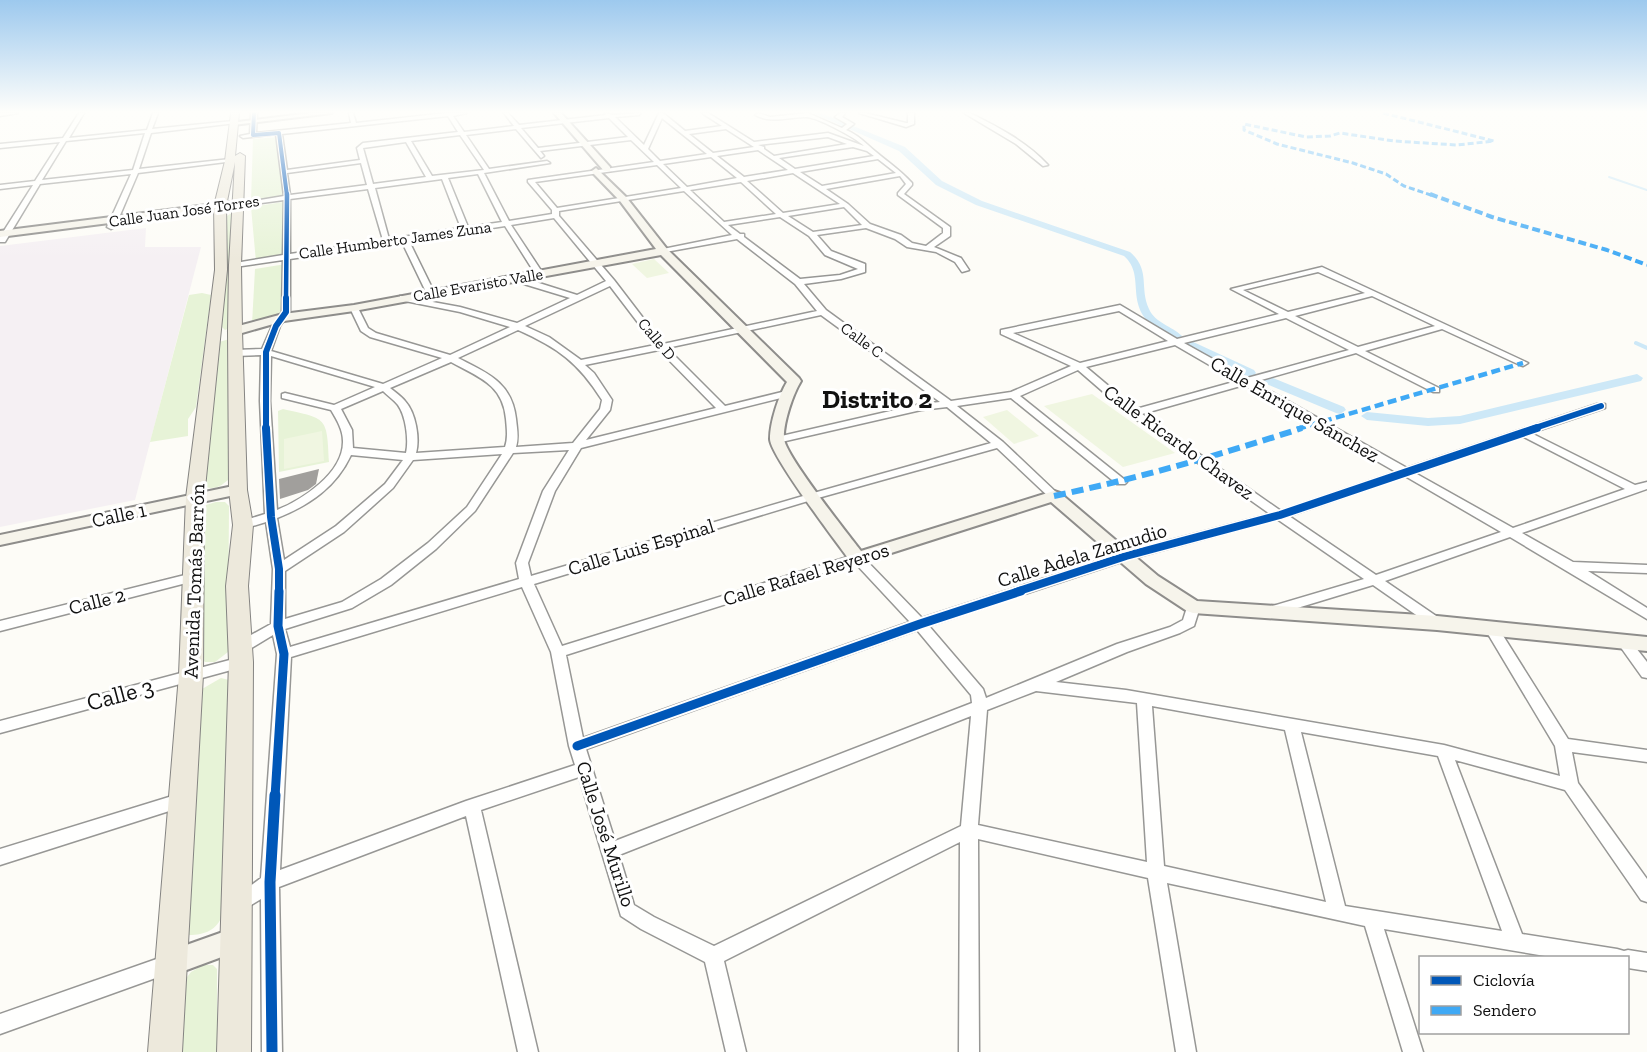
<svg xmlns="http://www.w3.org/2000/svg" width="1647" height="1052" viewBox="0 0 1647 1052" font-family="'Zilla Slab',serif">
<rect width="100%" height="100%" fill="#fdfcf7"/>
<path fill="#f5f0f3" d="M146,228l-1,19h56l-66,253 -135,27v-281z"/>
<g fill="#e7f3d7">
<path d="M278,137l5,60 -32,4 2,-62z"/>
<path d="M283,202l2,55 -29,5 -5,-55z"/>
<path d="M230,214h10l2,53 -5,58 -12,5 -5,-5 7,-61v-48z"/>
<path d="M286,264l1,52 -35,8 3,-55z"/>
<path d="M202,293l9,2 -15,112 -8,12v17l-38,6 39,-147z"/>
<path d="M233,338l-5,142c-7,6 -15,11 -24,6l15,-144z"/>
<path d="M283,409c44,10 44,7 46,53l-50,10 -1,-61z"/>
<path d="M216,502h9l4,4 -1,146 -13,10h-10l-4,-4 1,-100 3,-47 1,-6z"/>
<path d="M221,678l8,2 -6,234c-6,16 -18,21 -34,21l-3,-5 16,-241z"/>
<path d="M203,965h10l4,4v83h-40l7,-71 7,-9z"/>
</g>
<g fill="#f0f6e1">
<path d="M654,259l15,14 -22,5 -15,-14z"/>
<path d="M1092,394l83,59 -52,14 -79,-61z"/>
<path d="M1007,410l32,26 -25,8 -31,-27z"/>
<path d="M322,431l2,30 -40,8v-30z"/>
</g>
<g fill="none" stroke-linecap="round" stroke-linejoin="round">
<path stroke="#cde8f7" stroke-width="2" d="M1609,177l38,13"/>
<path stroke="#cde8f7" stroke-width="4" d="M1636,343l11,5"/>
<g fill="#cde8f7" fill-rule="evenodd">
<path d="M813,113h8l84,34 37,34 40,20 148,51c21,18 9,35 19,57 6,14 23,17 33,27l-2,2c-7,2 -11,-2 -18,-5 -42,-26 -14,-56 -38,-77l-148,-51 -40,-20 -37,-34z"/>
<path d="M1189,340l65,30 2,3 -2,3h-8l-61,-31v-4z"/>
<path d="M1637,374l6,4 -2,3 -181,43 -32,2 -61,-6 -6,-4 6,-4 61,6 32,-2z"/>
<path d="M1268,376l76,31 2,3 -6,4 -4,-1 -72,-30 -2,-3z"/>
</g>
</g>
<path fill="#a19f9c" d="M319,469l-3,15 -8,6 -28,9 -1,-20z"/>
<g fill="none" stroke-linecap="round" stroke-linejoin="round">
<g stroke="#979795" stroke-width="3">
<g id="street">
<path d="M0,113h18l-18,3z"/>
<path d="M79,113h5l-15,25 78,-8 6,-17h5l-6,16 81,-8 3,2 -85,10 -12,36 100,-11 3,2 -104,13 -23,54 -4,2 -4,-2 24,-53 -91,10 -35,58h-5v-5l33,-52 -33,4v-4l35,-4 25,-39 -60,6v-4l63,-6zM145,133l-12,37 -91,10 24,-39z"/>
<path d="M251,113h6l-1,20 95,-10 -2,-10h4l3,10 90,-10h21l-14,3 11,16 50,-6 -10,-13h4l11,12 87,-10 -1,-2 7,2 29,-2 -2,2 -24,2 29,28 15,-32h4l22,18 37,-5 -20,-13h6l46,29 74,-9 36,13c-8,-8 -47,-29 -58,-29 -18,0 -34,7 -51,-2l3,-2 12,4 38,-4 34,15 5,-4 -12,-7 5,-4h5l-3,4 12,7 -8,6c14,6 19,13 30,22 12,10 25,19 36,31v2l-8,9 46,33v9l-16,11 27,11 8,12 -7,2 -7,-10 -19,-10 -29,-5 -12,-8 -29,-11 -49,7 14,16 34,13v8l-24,7 -37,5 22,26 125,91 60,-9 60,-26 -70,-32v-4l119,-25 57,34 102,-25 -48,-25 91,-22 206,96 -5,3 -3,-1 -78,-36 -77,22 74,37v4h-6l-77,-39 -102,29 153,86 190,-64h8v4l-74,25 104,52 12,-3v7l-125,44 51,29 74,3v8l-59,-2 59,37v11l-137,-82 -125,44 57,39 2,3 -2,3h-10l-59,-41 -102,31 -5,-2 -2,-3 2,-3 98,-29 -87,-60 -147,40 -201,67 54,63 3,9 131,-54 53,-17 13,-7 5,-16h10l2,3 -6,19 -14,7 -53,19 -71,30 70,8 318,55 116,31 -5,-30 -70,-117 2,-3h10l71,113 79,11v12l-75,-10 6,31 69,96v23l-6,-2 -76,-110 -110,-30 67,174 95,15 7,2 4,-1 19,3v18l-19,-3v-10h-71l-173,-29 39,123h-20l-38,-126 -198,-43 29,169h-20l-28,-174 -170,-39 1,213h-20l1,-210 -236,119 22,91h-20l-21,-90 -64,-33 -20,-13 -42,-139 -98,33 57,242h-20l-52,-236 -187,71 3,165h-20l-1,-153 -21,13 -6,-2 -3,-6 3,-6 27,-20 16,-224 -4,-19 -28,17h-10l-2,-4 2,-4 36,-20 2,-55 -7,-47 -23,7 -6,-4 2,-3 26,-8 -5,-113 1,-46 -26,1 -5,-3 5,-3 27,-1 10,-23 10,-14 1,-52 -48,7 -4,-2 4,-2 48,-8 1,-55 -45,6 -3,-2 48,-8 -8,-62 -33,4 -3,-2 10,-2zM448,116l10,16 -95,11 -6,5 3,12 -73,10 -5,-36zM609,118l19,19 -90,11 -17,-20zM662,118l45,36 -47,7 -12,-12zM516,129l25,29 3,-2 -4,-5 91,-11 23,22 -126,18v2l24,28v4l-43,7 -25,-48 66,-10 -3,-2 -58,8 -23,-34zM726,129l28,18 -41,6 -24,-19zM460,135l24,35 -52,6 -21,-35zM828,137l19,7 -73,12 -10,-7v-2l-6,-2zM406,142l20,35 -53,7 -10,-36zM853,147l14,4 7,5 -79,13 -16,-11zM758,150l30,20 -44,7 -27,-21zM711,157l26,21 -50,9 -24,-23zM878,159l18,14 -74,13 -22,-14zM361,163l6,22 -77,10 -3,-22zM657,165l24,23 -124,20 -22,-26zM793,173l47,31 -57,9 -36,-32zM478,174l24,48 -34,5 -20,-49zM900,176l6,8 -8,9v2l45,33v5l-17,13 -14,-3 -11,-8 -31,-11 -22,-20 -22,-15zM442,179l19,49 -72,11 -14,-51zM741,182l35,32 -52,8 -34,-32zM368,189l15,51 -93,14v-55zM684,191l48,44 -69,14 -4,2 1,2 77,-14 58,45 22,27 -154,33 -49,-64 -55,-64v-5zM844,207l18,18 -49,7 -25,-16zM780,217l29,19 16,19 33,14 -18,6 -40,4 -56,-42v-3h-4l-12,-9zM554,218l52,63 -29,14 -57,-18h-6v4l56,17 -53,25 -57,-16 -60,-11v4l60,12 50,15 -60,28 -74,-22 -8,-5 -11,-22h-6l-1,2 11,23 9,6 72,21 -59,26 -112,-33 9,-25 10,-14v-53l112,-17 25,52 4,2 4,-2 -26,-53 96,-15 31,49 4,2 4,-2 -33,-50zM1318,272l47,21 -77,19 -45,-22zM610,286l45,59 -74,15 -32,-23 -24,-11zM1372,296l63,30 -77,21 -63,-31zM1119,311l49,30 -88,22 -67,-30zM821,315l119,87 -19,2 -144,33 -5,3 1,2 4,1 144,-33 26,-3 44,36 -181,51 -279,82 -3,-13 27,-72 26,-43 208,-52 2,-2 -5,-3 -61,15 -58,-58zM1286,318l63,32 -102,28 -63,-35zM518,330c40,18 60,32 84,70l-2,9 -27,34 -57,4c3,-10 1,-18 0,-28 -4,-37 -29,-46 -58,-61zM1175,345l62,36 -101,28 -50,-42zM659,350l57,58 -130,32 24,-30 2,-10 -18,-27 -9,-8zM271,356l104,31 -41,18 -49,-12 -3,1v4l49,12c6,10 12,20 12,31 1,32 -41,59 -66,69l-7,-109zM451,362c27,15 52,22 55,57 1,11 2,19 -1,28l-89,6c4,-14 0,-40 -11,-52 -4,-5 -10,-9 -15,-13zM1078,370l52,45 140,99 -148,39 -200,65 -61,-63 -4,-1 -295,92 -28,-62 284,-86 179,-50 53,50h8l2,-2 -2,-2 -55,-52 -46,-36 54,-8 106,86h8l2,-2 -2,-2 -105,-84zM1244,385l152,87 -115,39 -139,-97zM383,391c4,4 11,9 15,14 8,11 11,35 8,48l-53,-5 -1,-18 -11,-21zM1522,436l103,53 -112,39 -98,-55zM569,450l-26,41 -27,72 3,16 -229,68 -5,-18 67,-21 39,-23 45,-36 39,-38 38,-58zM502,454l-35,53 -39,36 -47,36 -39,23 -57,17v-48l59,-39 49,-44 20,-28zM351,455l52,5 -18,24 -49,42 -52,34 -7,-42c33,-13 59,-31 74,-63zM1405,476l96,56 -125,43 -87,-59zM855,563l55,59 -327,116 -17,-83zM522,587l29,65 18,94 6,19 -109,36 -186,69 11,-213zM917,630l54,65 1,8 -357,138 -29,-92zM1036,691l101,12 10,159 -169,-37 9,-115zM1152,706l133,24 41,172 -162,-36zM971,716l-10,110 -247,120 -60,-29 -20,-12 -15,-50zM1301,732l137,24 64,175 -157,-25z"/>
<path d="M859,113h6l41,10h2v-10h6v11l-8,3z"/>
<path d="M964,113h6c28,14 57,29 78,52l-5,1 -27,-22z"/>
<path d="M193,573l6,4 -1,3 -198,51v-10z"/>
<path d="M1624,637l5,2 18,23v16l-5,-1 -25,-35 2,-3z"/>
<path d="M241,657l5,1 2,4 -2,4 -246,67v-12z"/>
<path d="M182,793l6,2 2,5 -2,5 -188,60v-16z"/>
<path d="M168,955l7,2 3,7 -3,7 -175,63v-20z"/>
</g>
</g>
<g stroke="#8e8d8b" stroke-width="4">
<g id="secondary">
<path d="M311,113h21l-99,12 -4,-2z"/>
<path d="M554,113h7l49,54v4h-6z"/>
<path d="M596,168l30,29 41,52 132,129 2,3c-8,13 -18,42 -17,58 2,17 63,94 77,112l193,-60 6,2 98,83 39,25 240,15 210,21v14l-210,-21 -244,-17 -6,-2 -41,-27 -95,-82 -188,60h-12c-14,-19 -81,-107 -81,-123 0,-17 9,-44 17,-57l-126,-127 -307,56 -70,10 -49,14 -6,-4 2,-3 52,-14 71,-9 302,-56 -36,-48 -27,-28 -1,-2z"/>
<path d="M239,201l3,1v4l-242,31v-6z"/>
<path d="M238,485l8,5 -2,3 -244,52v-10z"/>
<path d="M237,927l9,3 4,9 -4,9 -73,27 -9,-4 -4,-9 4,-9z"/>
</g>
</g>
<g stroke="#858482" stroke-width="2">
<path id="primary" d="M231,113h8l-4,43 5,-3 5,3 -4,109 1,66 5,159 6,35 -5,61 5,76 -2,390h-34l12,-390 -3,-76 7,-61 -4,-35 -1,-159 1,-66 6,-103 -9,44 1,64 -23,228 -1,177 -21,377h-34l31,-377 7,-177 29,-228 -1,-64 11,-45z"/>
</g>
<use href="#street" fill="#fffffe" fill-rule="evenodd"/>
<use href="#secondary" fill="#f6f4eb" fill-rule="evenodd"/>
<use href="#primary" fill="#ede9dc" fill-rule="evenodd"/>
<path stroke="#3fa9f5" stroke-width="3" stroke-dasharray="6 3" stroke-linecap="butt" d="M1383,113l111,28 -37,4 -63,-4 -54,-8 -10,3 -24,1 -62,-13v6l33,14 76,19 33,11 18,12 30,10"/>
<path stroke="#3fa9f5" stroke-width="4" stroke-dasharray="8 4" stroke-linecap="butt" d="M1430,194l62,23 115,33 40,15"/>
<path stroke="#3fa9f5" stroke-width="4.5" stroke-dasharray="9 4.5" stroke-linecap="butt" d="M1297,429l226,-66"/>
<path stroke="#3fa9f5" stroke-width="6" stroke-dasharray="12 6" stroke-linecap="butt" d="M1054,496c85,-18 166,-41 248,-68"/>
<g stroke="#fff" stroke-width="5">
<path id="cycleway-far5" d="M254,113l-1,22 26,-2 8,63"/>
</g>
<g stroke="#fff" stroke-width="7">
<path id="cycleway-far4" d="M286,299l1,-105"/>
</g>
<g stroke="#fff" stroke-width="9">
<g id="cycleway-far3">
<path d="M266,429v-77l10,-26 10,-14v-14"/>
<path d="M1532,429l69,-23"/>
</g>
</g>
<g stroke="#fff" stroke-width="11">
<g id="cycleway-far2">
<path d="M266,428l5,89 8,52v23"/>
<path d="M1016,592l110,-36 154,-41 257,-87"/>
</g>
</g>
<g stroke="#fff" stroke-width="13">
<g id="cycleway-far1">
<path d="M577,746l343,-122 101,-33"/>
<path d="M275,797l9,-143 -6,-28 1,-35"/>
</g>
</g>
<g stroke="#fff" stroke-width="15">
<path id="cycleway" d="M272,1052l-2,-170 5,-87"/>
</g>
<use href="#cycleway-far5" stroke="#0057b8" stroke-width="4"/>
<use href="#cycleway-far4" stroke="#0057b8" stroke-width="4.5"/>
<use href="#cycleway-far3" stroke="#0057b8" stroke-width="6"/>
<use href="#cycleway-far2" stroke="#0057b8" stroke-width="8"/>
<use href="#cycleway-far1" stroke="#0057b8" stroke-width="9"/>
<use href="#cycleway" stroke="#0057b8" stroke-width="11"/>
</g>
<linearGradient id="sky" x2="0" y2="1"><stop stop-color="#9dc9ee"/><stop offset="0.43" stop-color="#fefefb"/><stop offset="1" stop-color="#fefefb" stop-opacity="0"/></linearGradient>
<rect width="1647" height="260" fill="url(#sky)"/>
<g text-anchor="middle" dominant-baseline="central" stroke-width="6" stroke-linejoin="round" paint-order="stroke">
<g font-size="16" fill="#111" stroke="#fff">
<text transform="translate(184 211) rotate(-8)">Calle Juan José Torres</text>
<text transform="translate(395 240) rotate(-8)">Calle Humberto James Zuna</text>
<text transform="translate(478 285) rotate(-10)">Calle Evaristo Valle</text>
<text transform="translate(657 339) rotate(50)">Calle D</text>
<text transform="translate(862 340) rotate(36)">Calle C</text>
</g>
<g font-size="20" fill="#111" stroke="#fff">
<text transform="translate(1295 409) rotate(30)">Calle Enrique Sánchez</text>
<text transform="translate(1179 442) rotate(36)">Calle Ricardo Chavez</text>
<text transform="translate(119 515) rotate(-12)">Calle 1</text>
<text transform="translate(641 547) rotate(-17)">Calle Luis Espinal</text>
<text transform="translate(1082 555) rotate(-17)">Calle Adela Zamudio</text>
<text transform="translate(806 574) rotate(-17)">Calle Rafael Reyeros</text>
<text transform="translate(194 581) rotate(-88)">Avenida Tomás Barrón</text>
<text transform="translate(97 601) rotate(-14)">Calle 2</text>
<text transform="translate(606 834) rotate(72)">Calle José Murillo</text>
</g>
<g font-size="24" fill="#111" stroke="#fff">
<text transform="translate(120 694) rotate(-15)">Calle 3</text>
</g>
<g font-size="26" font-weight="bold" fill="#111" stroke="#fff">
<text x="877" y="399">Distrito 2</text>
</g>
</g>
<rect x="1419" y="956" width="210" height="78" fill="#ffffff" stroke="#a0a0a0" stroke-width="1.5"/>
<rect x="1431" y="976" width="30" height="9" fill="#0057b8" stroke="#a0a0a0" stroke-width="1.5"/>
<text x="1473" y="986" font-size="18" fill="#111111">Ciclovía</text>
<rect x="1431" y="1006" width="30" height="9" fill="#3fa9f5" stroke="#a0a0a0" stroke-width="1.5"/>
<text x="1473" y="1016" font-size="18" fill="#111111">Sendero</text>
</svg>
